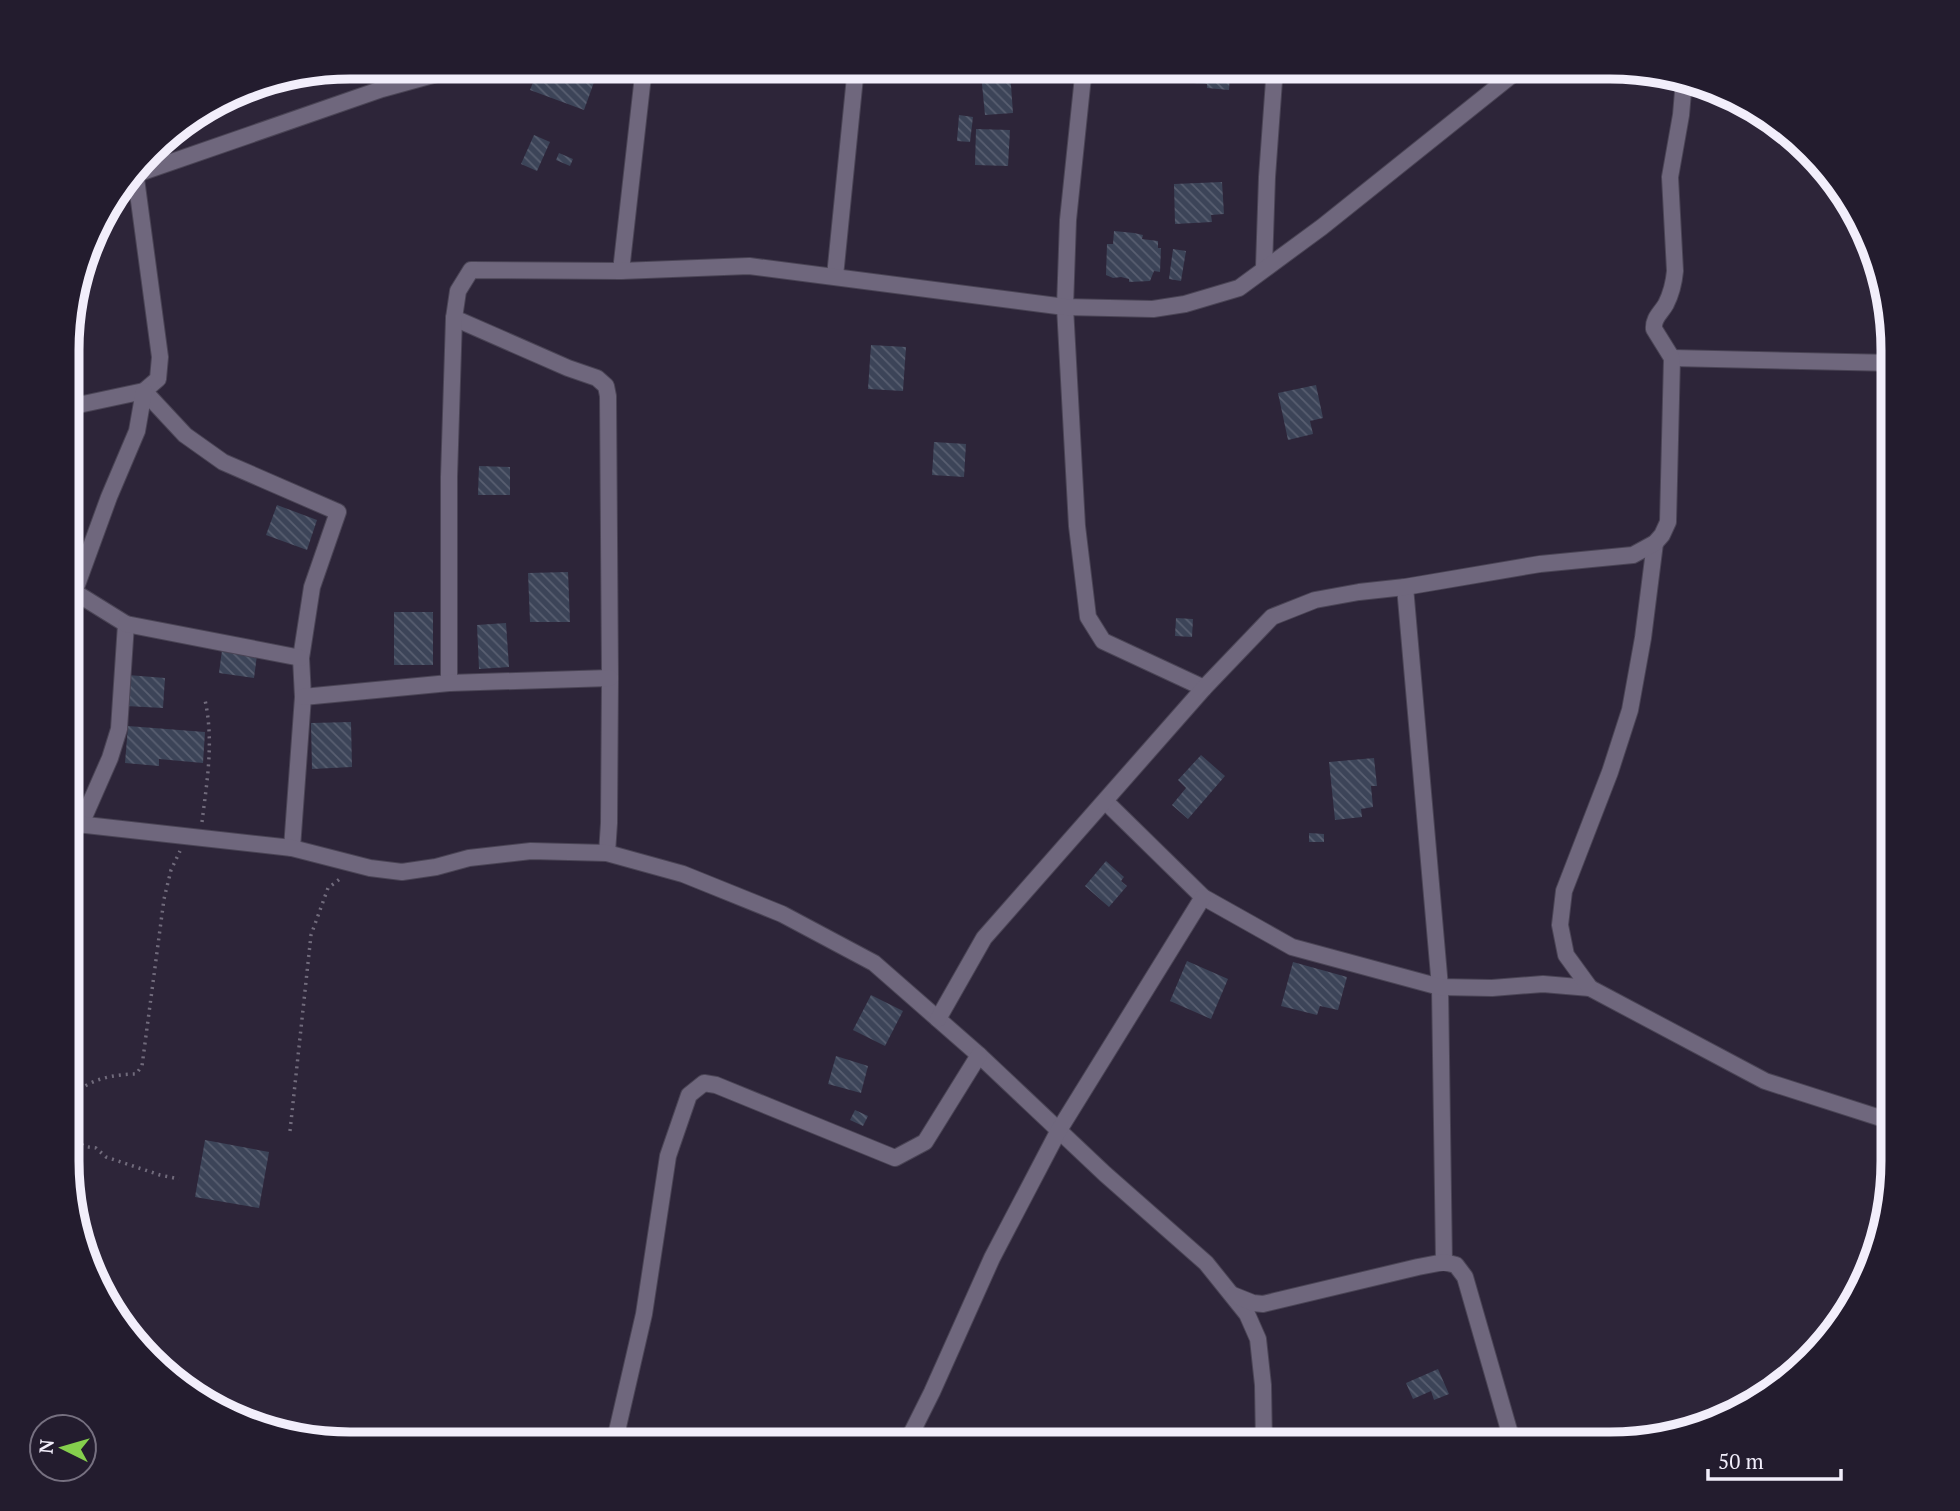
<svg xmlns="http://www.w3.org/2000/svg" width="1960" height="1511" viewBox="0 0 1960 1511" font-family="'PT Serif',serif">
<defs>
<pattern id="building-back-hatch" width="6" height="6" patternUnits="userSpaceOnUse" patternTransform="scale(1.75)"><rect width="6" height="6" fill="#3c4458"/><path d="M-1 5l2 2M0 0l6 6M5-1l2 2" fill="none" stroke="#595f71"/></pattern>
</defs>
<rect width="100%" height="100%" fill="#2d2539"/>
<g fill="url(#building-back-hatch)">
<path d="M539,67h37l21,7 -13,36 -54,-20z"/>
<path d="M681,67h29l-8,15 -23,-11z"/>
<path d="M1194,67h42v3l-9,-1v5h3l-1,16 -22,-2v-4l-13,-1z"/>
<path d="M1331,67h18v1l-16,4z"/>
<path d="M1010,72l3,41 -28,2 -4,-41z"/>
<path d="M959,115l14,2 -3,25 -13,-1z"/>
<path d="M976,129l34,1 -2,36 -33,-1z"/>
<path d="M534,135l16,7 -13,29 -16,-7z"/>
<path d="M559,153l14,6 -3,7 -14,-6z"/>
<path d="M1222,182l2,32 -13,1 1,7 -37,2 -1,-40z"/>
<path d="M1114,231l20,2 9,2 -1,4 16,2v7h3l-1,24 -6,-1 -4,10 -21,1v-3l-8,-2 -8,1 -7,-3 1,-31h6z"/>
<path d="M1173,249l13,2 -5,30 -12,-2z"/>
<path d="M871,345l35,2 -3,44 -35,-2z"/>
<path d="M1316,385l7,33 -13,3 3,13 -25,6 -10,-47z"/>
<path d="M934,442l32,2 -2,33 -32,-2z"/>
<path d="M479,466l31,1v28h-32z"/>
<path d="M277,505l40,15 -10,30 -41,-15z"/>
<path d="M568,572l2,50h-40l-2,-49z"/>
<rect x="394" y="612" width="39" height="53"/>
<path d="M1176,618l17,1 -1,18 -17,-1z"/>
<path d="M506,623l3,44 -30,2 -2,-44z"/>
<path d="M222,650l35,5 -3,23 -35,-5z"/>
<path d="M128,675l37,3 -2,30 -37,-2z"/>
<path d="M351,722l1,45 -40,2 -1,-46z"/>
<path d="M128,726l77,6 -2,31 -44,-4v7l-34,-3z"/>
<path d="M1201,755l24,21 -37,43 -16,-14 14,-17 -8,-8z"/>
<path d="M1374,758l3,28h-6l2,21 -12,2 1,8 -27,3 -6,-58z"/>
<path d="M1309,833l15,1v8h-15z"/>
<path d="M1106,861l18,16 -3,4 6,5 -18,21 -24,-21z"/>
<path d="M1187,961l41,18 -17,40 -41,-18z"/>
<path d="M1293,962l54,15 -9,33 -18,-4 -3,9 -36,-9z"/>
<path d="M871,995l32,16 -18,35 -32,-16z"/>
<path d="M836,1056l32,10 -7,27 -33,-9z"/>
<path d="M855,1110l13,6 -5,10 -13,-6z"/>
<path d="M205,1140l64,12 -10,56 -64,-11z"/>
<path d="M1438,1369l11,25 -15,6 -3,-9 -18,8 -7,-16z"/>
<path d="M1227,1438l1,6h-12l-1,-4z"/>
</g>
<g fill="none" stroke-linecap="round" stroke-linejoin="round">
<g stroke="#4a4455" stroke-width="18">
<g id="street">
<path d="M1084,67l-16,153 -3,87 12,219 11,91 15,24 101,47"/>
<path d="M131,176l251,-87 80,-22"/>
<path d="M1264,267l3,-90 8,-110"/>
<path d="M621,271l23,-204"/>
<path d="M835,276l21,-209"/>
<path d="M454,318l114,50 29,10 9,8 2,10 2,282 -1,145 -2,30"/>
<path d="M1672,358l221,5"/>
<path d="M144,391l41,44 38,27 115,50 -26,75 -11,71 2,39 -11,151"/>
<path d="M69,407l75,-16 14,-12 2,-22 -25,-186"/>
<path d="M1405,587l35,400 4,275"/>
<path d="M68,588l58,36 -7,105 -9,29 -29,66"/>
<path d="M74,593l35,-96 28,-66 7,-40"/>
<path d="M126,624l175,34"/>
<path d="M449,683v-206l5,-159 4,-27 13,-21 150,1 128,-5 316,41 88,2 32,-5 54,-16 83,-61 200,-160"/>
<path d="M303,697l146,-14 161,-5"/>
<path d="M1106,802l97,95 89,50 148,40 52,1 51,-4 47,4 175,93 128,41"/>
<path d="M68,823l224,25 78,20 32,4 34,-5 33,-9 62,-7 76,2 76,21 99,40 92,49 105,92 126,119 101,89 41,51 11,25 5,46 1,59"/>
<path d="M1590,988l-24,-33 -6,-30 4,-34 46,-119 20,-62 13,-72 12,-95"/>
<path d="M938,1019l46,-81 220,-250 68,-71 43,-17 44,-8 46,-5 135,-23 93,-9 22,-12 7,-8 6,-13 4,-164 -18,-29c-1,-11 7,-16 12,-25 5,-10 8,-22 9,-33l-5,-94 11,-62 3,-35"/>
<path d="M1233,1295l20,8 10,1 155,-37 26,-5 12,3 9,12 48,167"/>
<path d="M1812,1357v-7l22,-19"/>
<path d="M614,1444l30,-130 24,-158 21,-61 15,-12 12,2 179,73 30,-16 54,-87"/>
<path d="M906,1444l26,-52 60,-134 67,-128 144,-233"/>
</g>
</g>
<g stroke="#716b7c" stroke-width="3.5" stroke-dasharray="2 5" stroke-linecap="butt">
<path d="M202,822c5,-41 12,-81 3,-122"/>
<path d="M67,1106c10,-25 45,-32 69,-32l6,-8 22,-167 7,-29 9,-19"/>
<path d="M67,1120l16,26"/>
<path d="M290,1131l21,-196 17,-47 13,-10"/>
<path d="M67,1144l29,4 10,9 54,18 19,4"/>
</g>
<use href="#street" stroke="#6f677d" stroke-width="16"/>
</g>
<path d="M0 0H1960V1511H0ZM350 79H1610A271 271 0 0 1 1881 350V1161A271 271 0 0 1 1610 1432H350A271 271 0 0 1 79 1161V350A271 271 0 0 1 350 79Z" fill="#231c2e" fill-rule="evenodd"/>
<path fill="none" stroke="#f2eefb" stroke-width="9" d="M350 79H1610A271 271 0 0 1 1881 350V1161A271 271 0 0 1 1610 1432H350A271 271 0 0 1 79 1161V350A271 271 0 0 1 350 79Z"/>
<g transform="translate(63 1448) rotate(275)"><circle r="33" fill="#231c2e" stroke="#767080" stroke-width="2"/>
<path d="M0-5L12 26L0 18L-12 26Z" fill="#85cf4d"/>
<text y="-10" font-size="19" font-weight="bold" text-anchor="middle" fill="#f2eefb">N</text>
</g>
<path d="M1708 1469v10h133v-10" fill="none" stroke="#f2eefb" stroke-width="3.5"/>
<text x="1718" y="1469" font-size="21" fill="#f2eefb" stroke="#231c2e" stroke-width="5" paint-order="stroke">50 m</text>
</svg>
